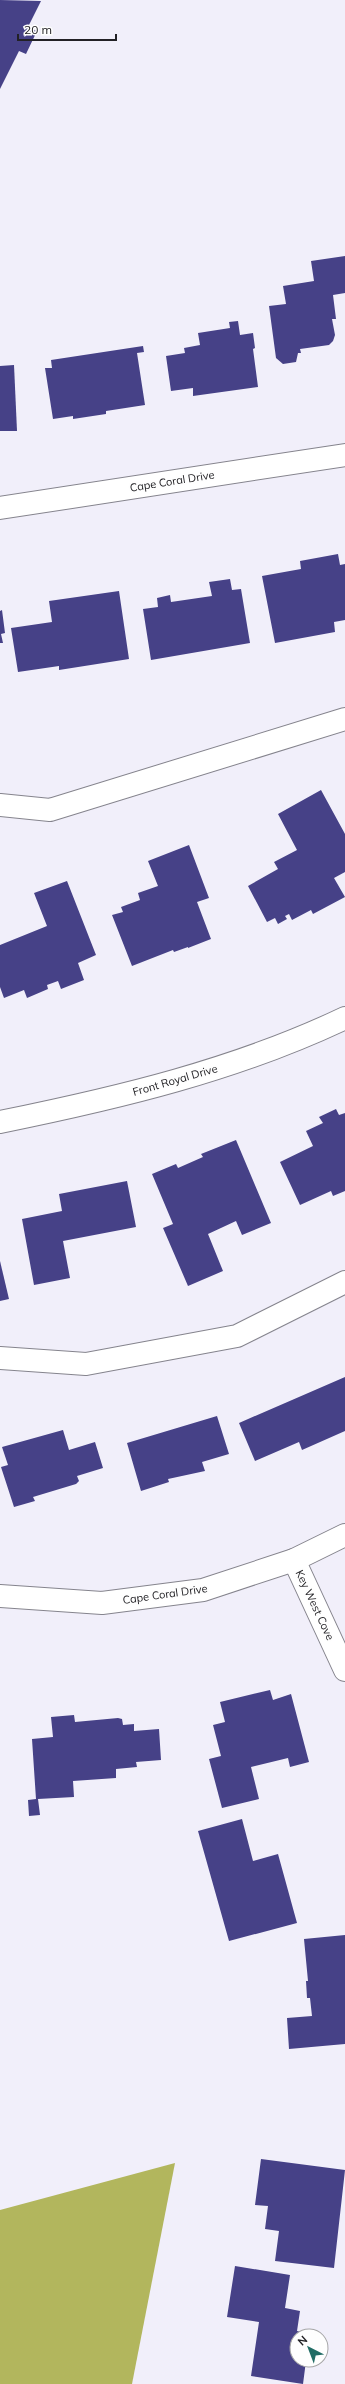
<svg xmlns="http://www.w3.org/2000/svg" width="345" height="2384" viewBox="0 0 345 2384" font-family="Mulish,sans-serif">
<rect width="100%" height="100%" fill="#f1effa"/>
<path fill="#b2b65d" d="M175,2163l-43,221h-132v-174z"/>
<g fill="#464187">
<path d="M0,0l41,1 -13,26 9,4 -11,23 -7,-3 -19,38z"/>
<path d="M345,256v37l-12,2 3,24h-4l3,16 -2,6 -4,4 -29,4 1,4h-3l-2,9 -13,2 -7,-6 -7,-52 17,-2 -3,-18 31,-5 -3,-20z"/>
<path d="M238,321l2,14 13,-2 2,15 -2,1 5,38 -65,9v-8l-22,3 -5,-35 19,-3 -1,-5 16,-3 -2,-12 32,-5 -1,-6z"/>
<path d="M143,346l1,6 -7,1 8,52 -39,6v3l-33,5v-3l-20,3 -8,-51h7l-1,-8z"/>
<path d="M14,365l3,66h-17v-65z"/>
<path d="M338,554l2,11 5,-1v56l-11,2 1,10 -60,11 -13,-67 39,-7 -1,-8z"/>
<path d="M230,579l2,11 9,-1 9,54 -99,17 -8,-51 15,-2 -1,-9 13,-3 1,7 41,-6 -3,-14z"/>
<path d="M119,591l10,68 -70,11v-4l-41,6 -7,-44 41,-6 -3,-21z"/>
<path d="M2,610l3,23 -4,1 2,9h-3v-32z"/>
<path d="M321,790l24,44v38l-11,6 11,19 -32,17 -2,-4 -19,10 -3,-6 -4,2 2,3 -9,5 -3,-6 -8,4 -19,-36 30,-17 -4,-7 23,-12 -19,-36z"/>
<path d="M189,845l20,53 -12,4 14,37 -23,9v-1l-14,5 -1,-2 -41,16 -20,-51 11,-3 -2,-5 19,-7 -2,-7 20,-7 -10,-25z"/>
<path d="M67,881l29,74 -18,8 6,17 -23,9 -3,-8 -11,4 1,4 -21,9 -3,-8 -20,8 -4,-11v-42l47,-19 -13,-33z"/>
<path d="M336,1109l3,6 6,-2v78l-12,5 -2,-5 -31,14 -20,-43 33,-16 -7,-15 17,-8 -4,-6z"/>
<path d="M236,1140l35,83 -29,12 -6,-14 -28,13 15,37 -35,15 -25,-58 10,-4 -21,-50 24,-10 2,4 25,-11 -2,-3z"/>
<path d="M127,1181l9,46 -73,14 7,37 -36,7 -12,-66 40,-8 -3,-17z"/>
<path d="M0,1261l9,38 -9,2z"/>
<path d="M345,1377v54l-43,19 -3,-8 -44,19 -16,-38z"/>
<path d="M217,1416l12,38 -27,8 3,9 -37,8 1,3 -28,9 -14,-48z"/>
<path d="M63,1430l6,20 26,-8 8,26 -26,8 2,5 -3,3 -43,13 2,4 -21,6 -13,-40 7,-2 -6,-18z"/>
<path d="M270,1690l3,10 18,-6 18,68 -19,5 -2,-9 -37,9 8,32 -37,9 -13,-49 12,-3 -8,-31 12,-3 -5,-20z"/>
<path d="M74,1715l1,7 43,-4 4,1 1,6 11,-1v7l25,-2 2,31 -25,2 1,5 -21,2v9l-43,3 1,16 -36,2 2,16 -11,1 -1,-16 8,-1 -4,-60 21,-2 -2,-20z"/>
<path d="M242,1819l11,42 25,-7 19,69 -68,18 -31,-110z"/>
<path d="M345,1935v109l-56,5 -2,-31 25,-2 -2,-18h-3l-1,-17h2l-4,-42z"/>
<path d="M261,2159l84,11 -11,98 -59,-7 4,-30 -14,-2 3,-23 -13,-1z"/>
<path d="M235,2266l55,9 -5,33 15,3 -3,20 15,3v2h-15v24l9,1 -3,23 -52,-8 8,-54 -32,-5z"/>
</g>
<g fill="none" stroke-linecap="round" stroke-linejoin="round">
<g stroke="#85848d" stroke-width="24">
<g id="minor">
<path d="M0,508l345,-53"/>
<path d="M0,805l50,5 295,-91"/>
<path d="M0,1122c118,-24 236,-52 345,-104"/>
<path d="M0,1358l86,6 151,-28 108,-54"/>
<path d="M294,1560l51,110"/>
<path d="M0,1596l102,7 101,-13 91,-30 51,-25"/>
</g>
</g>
<use href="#minor" stroke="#fff" stroke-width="22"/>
</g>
<g text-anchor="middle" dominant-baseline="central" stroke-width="4" stroke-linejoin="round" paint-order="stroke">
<g font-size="11" fill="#222125" stroke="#fefefe">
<text transform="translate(172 481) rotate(-9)">Cape Coral Drive</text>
<text transform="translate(175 1080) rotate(-16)">Front Royal Drive</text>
<text transform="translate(165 1594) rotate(-8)">Cape Coral Drive</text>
<text transform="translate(315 1605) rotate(65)">Key West Cove</text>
</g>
</g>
<g transform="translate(309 2348) rotate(318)"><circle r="19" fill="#fefefe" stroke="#a6a6a7"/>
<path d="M0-3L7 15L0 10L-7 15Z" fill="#216c65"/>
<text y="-6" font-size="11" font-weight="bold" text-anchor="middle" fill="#222125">N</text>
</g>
<path d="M18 34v6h98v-6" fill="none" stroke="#222125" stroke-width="2"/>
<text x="24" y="34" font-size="12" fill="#222125" stroke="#fefefe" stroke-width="3" paint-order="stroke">20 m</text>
</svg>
